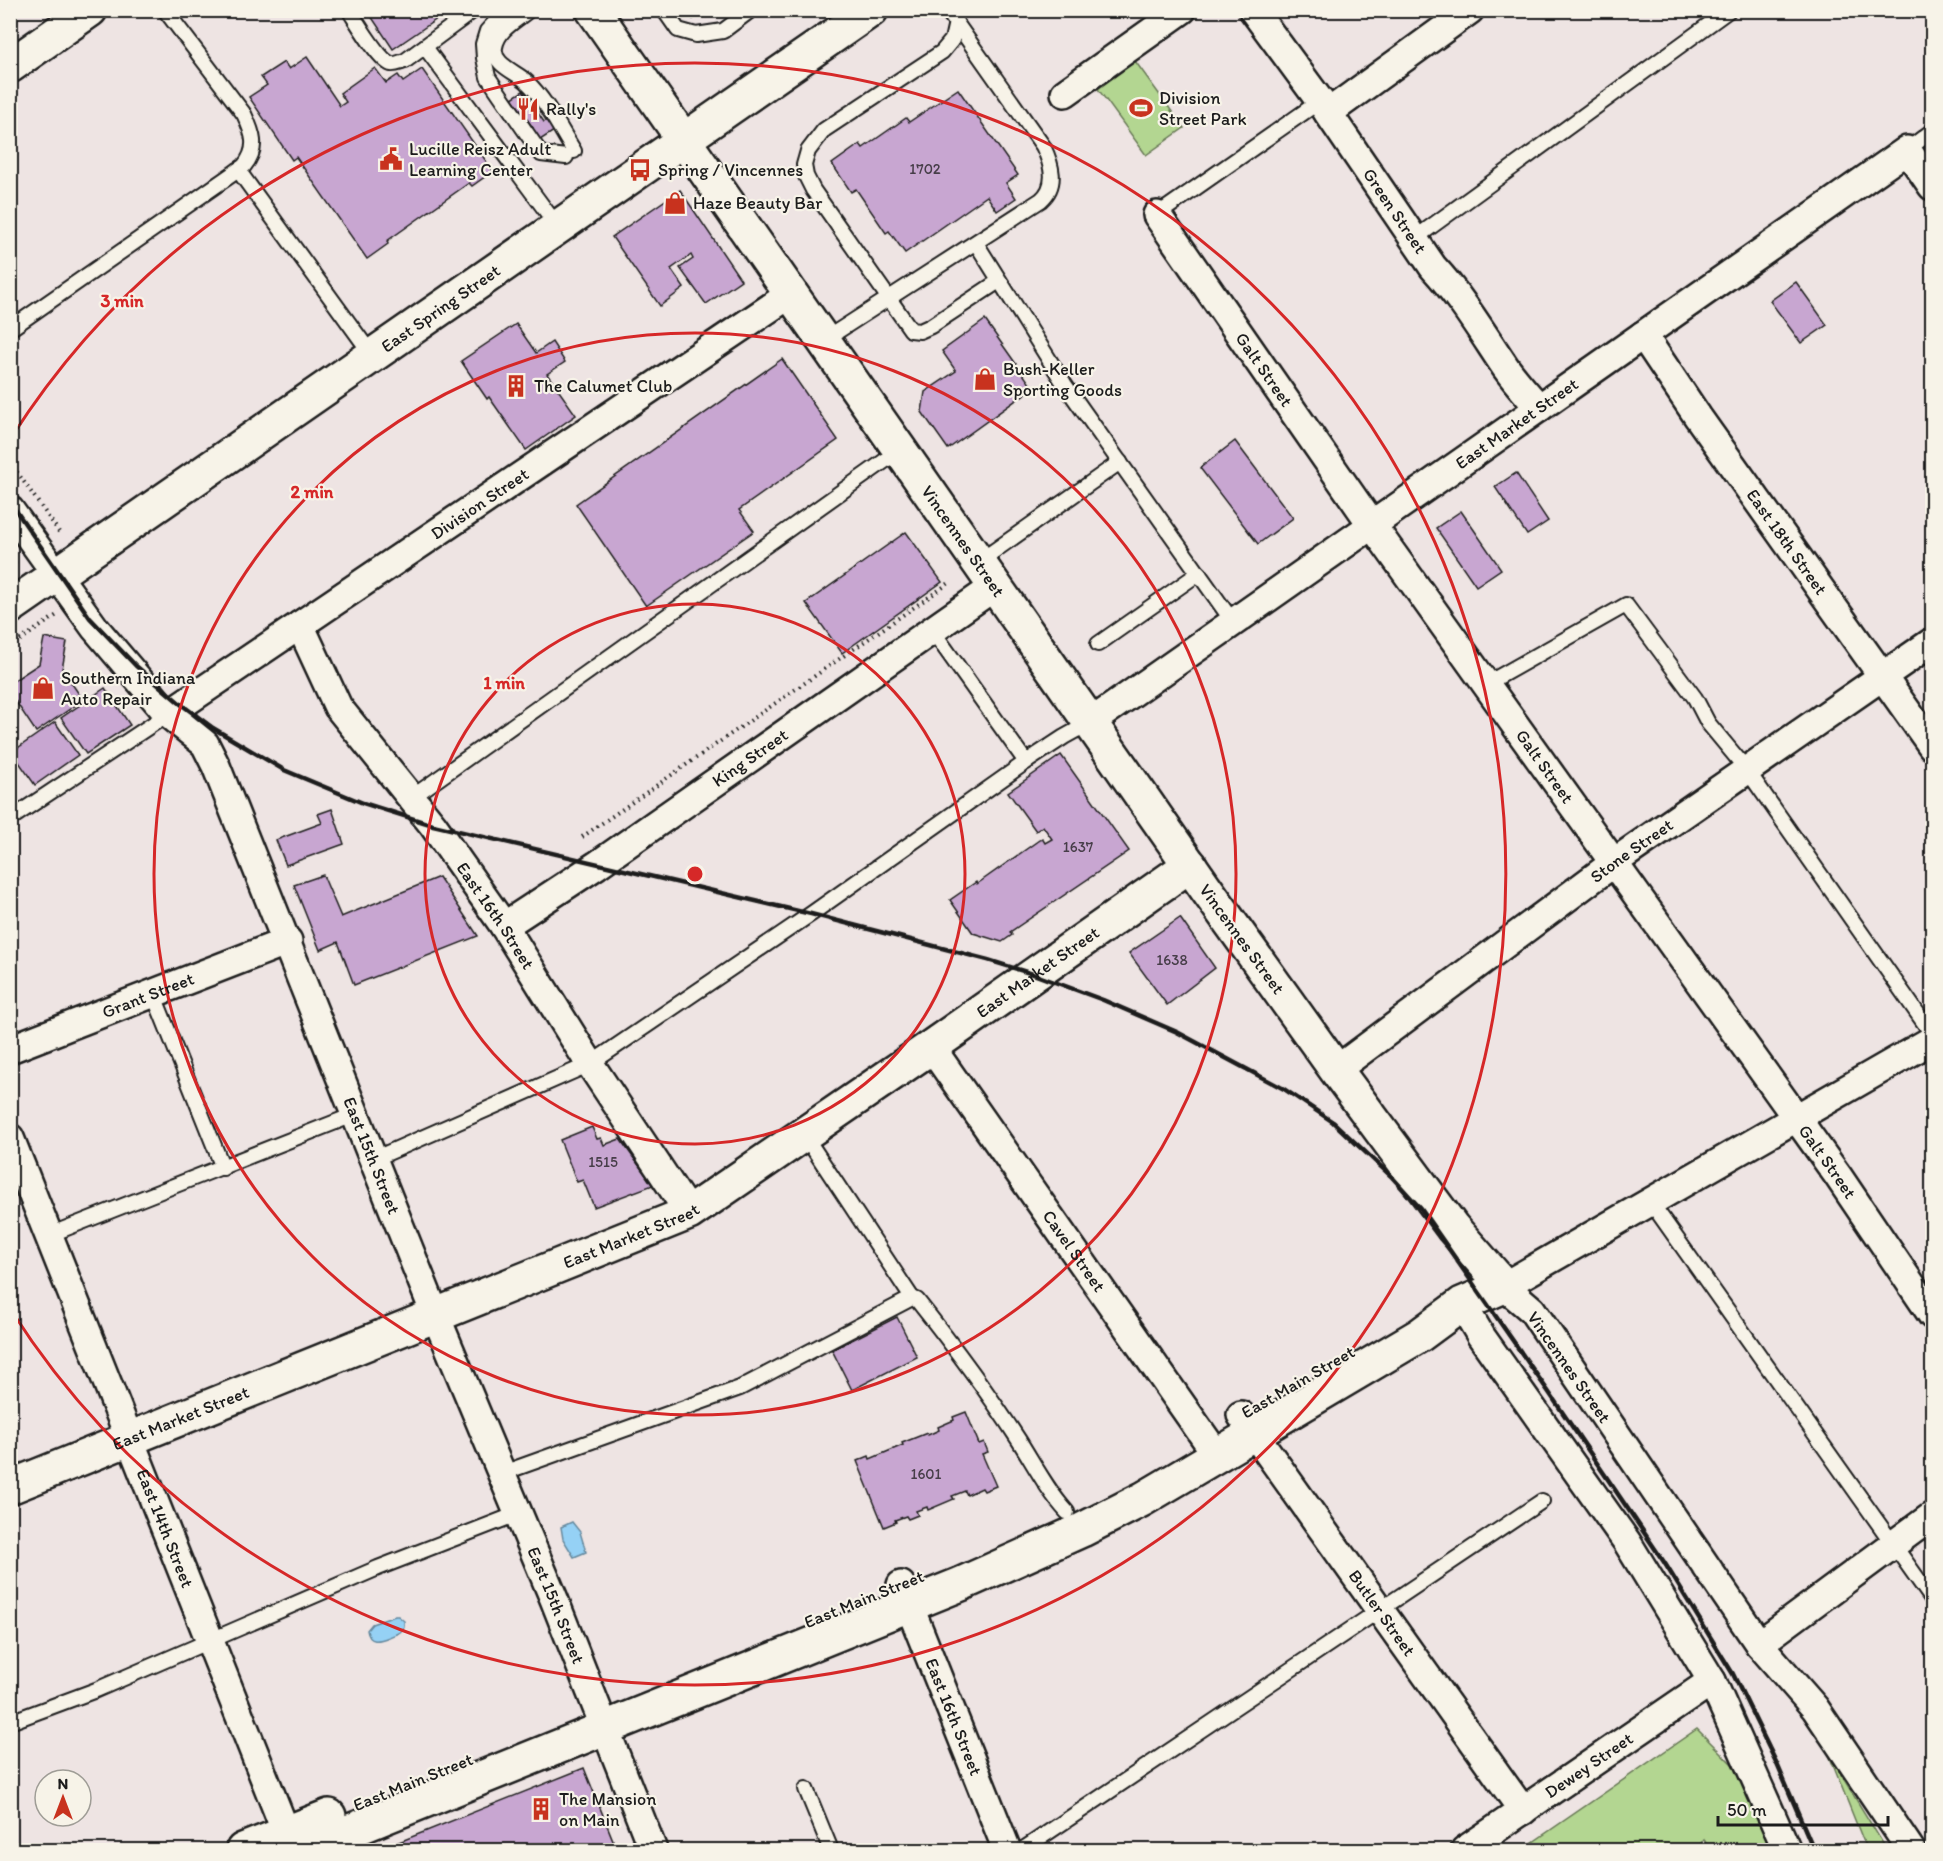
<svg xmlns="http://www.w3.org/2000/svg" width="1943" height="1861" viewBox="0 0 1943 1861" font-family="Itim,sans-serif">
<rect width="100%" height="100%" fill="#eee4e3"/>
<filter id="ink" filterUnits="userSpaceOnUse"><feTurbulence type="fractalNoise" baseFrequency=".0167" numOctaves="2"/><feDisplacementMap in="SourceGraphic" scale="12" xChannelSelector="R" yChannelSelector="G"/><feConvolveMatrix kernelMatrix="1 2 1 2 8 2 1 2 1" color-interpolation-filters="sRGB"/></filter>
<g filter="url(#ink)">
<g fill="#b3d691" stroke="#687956" stroke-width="1.5">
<path d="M1135,61l49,67 -38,27 -48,-66z"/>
<path d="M1697,1729l48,48 26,73h-62l-5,-11 -8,11h-165l-5,-3z"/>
<path d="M1829,1755l58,95h-20z"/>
</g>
<g fill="#95d1f5" stroke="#65899e" stroke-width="1.5">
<path d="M572,1522l8,10 6,20 -12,5 -11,-18 -2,-12z"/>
<path d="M395,1616h3l6,5c0,4 1,6 -2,9 -3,4 -9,5 -13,7 -10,4 -20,7 -22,-7l5,-6z"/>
</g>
<g fill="#c8a6d1" stroke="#1c1c1c" stroke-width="1.5">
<path d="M367,10h83l-57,39z"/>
<path d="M687,10h29l-9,7 -3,-6 -11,8z"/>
<path d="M307,57l33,49 6,-4 -6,-9 35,-25 11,15 12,-8 5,7 19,-13 71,102 -21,15 -3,-3 -82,58 1,3 -21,15 -71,-102 -4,3 -43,-63 18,-12 -6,-8 23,-15 5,7z"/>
<path d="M958,89l60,86 -12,8 10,15 -19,13 -10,-15 -82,57 -16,-22 -3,2 -30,-44 -5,3 -19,-28 28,-20 3,4 43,-30 3,4z"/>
<path d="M523,91l21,31 3,-2 7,11 -17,11 -7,-11 3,-3 -21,-30z"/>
<path d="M680,190l61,90 -35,24 -26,-36 13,-9 -2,-4 -20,14 13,19 -24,18 -48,-69z"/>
<path d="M1796,282l31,43 -26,18 -31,-42z"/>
<path d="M985,320l48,68 -85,61 -26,-37 3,-20 31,-21 -14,-20z"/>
<path d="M516,324l20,29 16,-11 13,20 -18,12 29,41 -50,35 -37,-53 -2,2 -26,-38z"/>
<path d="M782,359l56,81 -99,70 15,21 -108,75 -70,-102z"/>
<path d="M1235,441l58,77 -35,26 -58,-76z"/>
<path d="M1516,473l32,48 -21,14 -32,-48z"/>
<path d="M1461,511l40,58 -25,17 -40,-58z"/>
<path d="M906,532l36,50 -100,71 -36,-50z"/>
<path d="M44,638l23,4 -5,27 21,31 -47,32 -26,-39v-10l29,-19z"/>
<path d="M105,688l25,37 -44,29 -25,-36z"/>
<path d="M55,722l23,33 -43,30 -23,-33z"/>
<path d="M1061,755l68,96 -119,81 2,3 -10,7 -29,-9 -23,-33 26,-18 1,2 65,-46 3,5 7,-4 -9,-13 -7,5 -28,-39z"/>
<path d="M332,809l12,35 -58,21 -10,-25 46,-17 -4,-9z"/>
<path d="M323,875l18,42 98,-40 39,59 -124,49 -16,-43 -18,8 -26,-65z"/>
<path d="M1180,918l35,50 -48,37 -38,-52z"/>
<path d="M592,1127l5,12 4,-1 3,7 16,-6 33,46 -59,22 -11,-27 -6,2 -17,-42z"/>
<path d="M897,1317l20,40 -65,33 -20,-40z"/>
<path d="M966,1412l13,32 5,-2 4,10 -6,2 14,32 -12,5 -2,-3 -15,7 -2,-4 -13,5 2,3 -26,11 -1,-3 -11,4 2,4 -10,4 -2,-3 -11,4 1,2 -12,5 -27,-66 12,-5 1,3 33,-14 -1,-2 25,-10 1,2 11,-5 -1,-3 16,-7 -1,-3z"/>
<path d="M584,1768l33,82h-238z"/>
</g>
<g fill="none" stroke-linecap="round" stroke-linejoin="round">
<g stroke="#1c1c1c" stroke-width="18">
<g id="lane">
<path d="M349,10c8,12 30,50 42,54 4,1 10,-2 14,-3l69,-51"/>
<path d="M512,10l-15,10 -10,11 -4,13 1,14 4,19 53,77 25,3"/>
<path d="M529,10c-13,11 -31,19 -34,37 -3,18 22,25 32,35 20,19 33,47 47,69"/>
<path d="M664,10l14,20 18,5 27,-4 28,-21"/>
<path d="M956,22l-4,18 -10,12 -118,78 -16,21 -4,14 2,11 7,14 98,140 9,1 11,-5 68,-45"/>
<path d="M425,47l133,180"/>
<path d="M1907,150l25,-19"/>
<path d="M238,170l134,185"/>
<path d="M1157,215l163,-114"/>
<path d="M1414,239l315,-229"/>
<path d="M976,243l89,142 168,237"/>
<path d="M10,329l234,-163c15,-18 9,-33 0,-52l-79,-104"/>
<path d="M824,340l217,-140c17,-15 11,-35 2,-54l-96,-136"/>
<path d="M977,563l143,-101"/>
<path d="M932,630l94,132"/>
<path d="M1098,644l101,-71"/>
<path d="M1486,684l140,-79 69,93 13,25 39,47 185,264"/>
<path d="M411,798l489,-348"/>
<path d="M10,819l158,-105"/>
<path d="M153,993l70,175"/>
<path d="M803,1133l109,165"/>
<path d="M374,1159l216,-95 221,-150 215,-152 38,-25 27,-15"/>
<path d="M1650,1201l282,398"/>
<path d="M49,1235l307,-121"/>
<path d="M500,1474l240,-86 172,-90 5,2c35,44 70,91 101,139 16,25 29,51 49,73"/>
<path d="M10,1722l86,-32 282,-122 139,-54"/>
<path d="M806,1789l25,61"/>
<path d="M1022,1850l520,-349"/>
</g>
</g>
<g stroke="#1c1c1c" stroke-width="32">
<g id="street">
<path id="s1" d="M1253,10l67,91 113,166c28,30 50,67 73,101 10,14 22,27 33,40"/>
<path d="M1065,93l117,-83"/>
<path d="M1328,113l142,-103"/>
<path id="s2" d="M1157,215l215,310 466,651 94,139"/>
<path id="s3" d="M1643,335l55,82 234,329"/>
<path id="s4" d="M10,510l85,118 73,86 37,30 11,22 219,548 119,285 99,251"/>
<path id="s5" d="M300,625l38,82 95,118 71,101 86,138 99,149"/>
<path id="s6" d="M168,714l624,-421"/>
<path id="s7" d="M1091,722l816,-572 25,36"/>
<path id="s8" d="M504,926l93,-61 397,-278"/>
<path id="s9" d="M931,1047l286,408"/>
<path id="s10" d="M10,1049l278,-108"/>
<path id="s11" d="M1336,1070l287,-214 309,-214"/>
<path id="s12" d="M10,1138l283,712"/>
<path d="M1462,1304l19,32 146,206 85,139 75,169"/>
<path id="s13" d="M1241,1415l282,396"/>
<path id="s14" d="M901,1585l106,265"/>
<path d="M1759,1644l173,-128"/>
<path id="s15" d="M1465,1850l247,-169"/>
<path d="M1911,1850l-96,-142 -56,-64 -227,-334 -28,-24 428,-246"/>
</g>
</g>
<g stroke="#1c1c1c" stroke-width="38">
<g id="secondary">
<path d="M10,66l80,-56"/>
<path id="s16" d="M10,607l675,-468"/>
<path id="s17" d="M10,1487l679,-274 242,-166 259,-182"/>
</g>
</g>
<g stroke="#1c1c1c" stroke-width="38">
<g id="primary">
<path d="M685,139l186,-129"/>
<path d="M243,1850l86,-34"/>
<path d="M303,1850l658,-266 121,-54 61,-31 110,-65 167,-99 42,-31 42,-18 -51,-58 -117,-158 -129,-180 -614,-880"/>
</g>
</g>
<g stroke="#1c1c1c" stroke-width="4" stroke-dasharray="1.5 4.5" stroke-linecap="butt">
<path d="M10,462l49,70"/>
<path d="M10,566l8,-6"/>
<path d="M10,647l47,-32"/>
<path d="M582,837l370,-256"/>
</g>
<use href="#lane" stroke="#f7f3e8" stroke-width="14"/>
<use href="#street" stroke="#f7f3e8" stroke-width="27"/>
<use href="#secondary" stroke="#f7f3e8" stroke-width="33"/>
<use href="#primary" stroke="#f7f3e8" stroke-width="33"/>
<path stroke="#1c1c1c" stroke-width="4.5" d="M10,502l80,116 46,48 46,39 31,23 71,42 79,33 70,22 378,89 177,46 45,14 70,26 74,32 107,57 49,33 58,54 30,33 127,182 116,171 69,112 44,90 37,86"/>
</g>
</g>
<g fill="none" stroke="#d62828" stroke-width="3">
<circle cx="695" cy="874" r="270"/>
<circle cx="695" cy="874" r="541"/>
<path d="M11 438A811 811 0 1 1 11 1310"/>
</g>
<defs>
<g id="stadium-bare" transform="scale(1.8)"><path d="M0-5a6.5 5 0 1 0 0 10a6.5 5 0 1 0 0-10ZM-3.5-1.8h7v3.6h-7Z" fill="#c8321e" stroke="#f7f3e8" stroke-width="2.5" paint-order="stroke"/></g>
<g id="restaurant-bare" transform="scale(1.8)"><path d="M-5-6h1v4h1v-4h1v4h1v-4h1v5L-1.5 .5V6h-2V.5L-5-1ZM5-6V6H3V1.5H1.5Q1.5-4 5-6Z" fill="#c8321e" stroke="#f7f3e8" stroke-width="2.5" paint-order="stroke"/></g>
<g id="civic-bare" transform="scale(1.8)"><path d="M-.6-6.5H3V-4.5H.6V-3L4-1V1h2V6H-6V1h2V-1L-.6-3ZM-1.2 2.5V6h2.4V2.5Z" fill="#c8321e" stroke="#f7f3e8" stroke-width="2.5" paint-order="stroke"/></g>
<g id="bus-bare" transform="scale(1.8)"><path d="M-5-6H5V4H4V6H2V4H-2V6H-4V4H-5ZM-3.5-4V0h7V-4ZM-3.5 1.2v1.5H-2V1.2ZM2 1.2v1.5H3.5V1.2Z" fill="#c8321e" stroke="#f7f3e8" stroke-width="2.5" paint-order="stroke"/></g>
<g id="shop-bare" transform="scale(1.8)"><path d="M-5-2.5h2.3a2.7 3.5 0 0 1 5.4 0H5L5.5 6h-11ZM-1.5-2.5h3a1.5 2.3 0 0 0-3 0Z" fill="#c8321e" stroke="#f7f3e8" stroke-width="2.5" paint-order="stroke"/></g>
<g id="building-bare" transform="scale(1.8)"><path d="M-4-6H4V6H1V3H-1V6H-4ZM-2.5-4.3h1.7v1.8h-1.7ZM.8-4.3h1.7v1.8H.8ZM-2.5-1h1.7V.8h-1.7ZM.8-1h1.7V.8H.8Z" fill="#c8321e" stroke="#f7f3e8" stroke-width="2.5" paint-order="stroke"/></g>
</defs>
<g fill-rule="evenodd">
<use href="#stadium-bare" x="1141" y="108"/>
<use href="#restaurant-bare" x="528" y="109"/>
<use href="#civic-bare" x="391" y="159"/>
<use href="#bus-bare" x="640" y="170"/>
<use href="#shop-bare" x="675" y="203"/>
<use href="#shop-bare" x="985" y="379"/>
<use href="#building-bare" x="516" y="386"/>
<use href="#shop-bare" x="43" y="688"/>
<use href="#building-bare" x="541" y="1809"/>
</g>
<g text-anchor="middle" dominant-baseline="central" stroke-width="4.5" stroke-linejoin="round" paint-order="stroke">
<g font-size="15" fill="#473e49">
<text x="925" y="169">1702</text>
<text x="1078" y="847">1637</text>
<text x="1172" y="960">1638</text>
<text x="603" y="1162">1515</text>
<text x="926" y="1474">1601</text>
</g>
<g font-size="18" fill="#1c1c1c" stroke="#f7f3e8" text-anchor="start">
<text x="1159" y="98">Division<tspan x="1159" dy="21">Street Park</tspan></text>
<text x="546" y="109">Rally's</text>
<text x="409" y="149">Lucille Reisz Adult<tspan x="409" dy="21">Learning Center</tspan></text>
<text x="658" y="170">Spring / Vincennes</text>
<text x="693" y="203">Haze Beauty Bar</text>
<text x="1003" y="369">Bush-Keller<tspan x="1003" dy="21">Sporting Goods</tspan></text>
<text x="534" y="386">The Calumet Club</text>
<text x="61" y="678">Southern Indiana<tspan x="61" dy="21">Auto Repair</tspan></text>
<text x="559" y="1799">The Mansion<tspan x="559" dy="21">on Main</tspan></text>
</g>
<g font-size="18" fill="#1c1c1c" stroke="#f7f3e8">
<text stroke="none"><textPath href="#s1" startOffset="246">Green Street</textPath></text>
<text stroke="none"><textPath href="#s16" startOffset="524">East Spring Street</textPath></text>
<text stroke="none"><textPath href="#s2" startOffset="188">Galt Street</textPath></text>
<text stroke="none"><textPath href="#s7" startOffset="520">East Market Street</textPath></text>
<text stroke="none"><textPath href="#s6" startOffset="376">Division Street</textPath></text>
<text transform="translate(963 541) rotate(55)">Vincennes Street</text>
<text stroke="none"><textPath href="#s3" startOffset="252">East 18th Street</textPath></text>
<text stroke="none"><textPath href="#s8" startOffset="298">King Street</textPath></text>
<text stroke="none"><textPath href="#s2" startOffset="674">Galt Street</textPath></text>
<text stroke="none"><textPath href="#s11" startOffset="368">Stone Street</textPath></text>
<text stroke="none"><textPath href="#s5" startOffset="352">East 16th Street</textPath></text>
<text transform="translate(1242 939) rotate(54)">Vincennes Street</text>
<text stroke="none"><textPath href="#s17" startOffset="1156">East Market Street</textPath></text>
<text stroke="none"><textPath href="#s10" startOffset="148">Grant Street</textPath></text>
<text stroke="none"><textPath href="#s4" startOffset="750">East 15th Street</textPath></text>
<text stroke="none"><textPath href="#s2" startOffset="1160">Galt Street</textPath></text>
<text stroke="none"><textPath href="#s17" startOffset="670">East Market Street</textPath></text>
<text stroke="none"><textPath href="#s9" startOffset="249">Cavel Street</textPath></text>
<text transform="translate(1569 1367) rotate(55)">Vincennes Street</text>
<text transform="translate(1298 1382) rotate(-30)">East Main Street</text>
<text stroke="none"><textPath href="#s17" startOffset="184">East Market Street</textPath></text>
<text stroke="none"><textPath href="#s12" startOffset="420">East 14th Street</textPath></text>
<text transform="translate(864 1599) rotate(-22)">East Main Street</text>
<text stroke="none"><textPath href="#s4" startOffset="1236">East 15th Street</textPath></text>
<text stroke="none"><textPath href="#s13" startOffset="243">Butler Street</textPath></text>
<text stroke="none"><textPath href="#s14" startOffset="142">East 16th Street</textPath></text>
<text stroke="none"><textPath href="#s15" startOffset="150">Dewey Street</textPath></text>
<text transform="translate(413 1782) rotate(-22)">East Main Street</text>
</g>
</g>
<circle cx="695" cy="874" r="9" fill="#d62828" stroke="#f7f3e8" stroke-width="3"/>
<g font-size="18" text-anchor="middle" font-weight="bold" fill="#d62828" stroke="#f7f3e8" stroke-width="4.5" stroke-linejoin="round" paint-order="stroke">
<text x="122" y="307">3 min</text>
<text x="312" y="498">2 min</text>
<text x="504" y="689">1 min</text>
</g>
<rect width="1943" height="1861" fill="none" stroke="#f7f3e8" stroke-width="36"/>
<rect x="18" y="18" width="1907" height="1825" fill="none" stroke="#1c1c1c" stroke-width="2" filter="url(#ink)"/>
<g transform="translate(63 1798)"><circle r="28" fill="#f7f3e8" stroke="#9f9d96" stroke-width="1.5"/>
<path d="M0-4.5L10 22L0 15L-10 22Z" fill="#c8321e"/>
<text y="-9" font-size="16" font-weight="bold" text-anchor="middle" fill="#1c1c1c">N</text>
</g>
<path d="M1718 1816v9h170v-9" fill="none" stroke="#1c1c1c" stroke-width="3"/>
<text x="1727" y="1816" font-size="18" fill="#1c1c1c" stroke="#f7f3e8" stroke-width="4.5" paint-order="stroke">50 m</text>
</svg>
